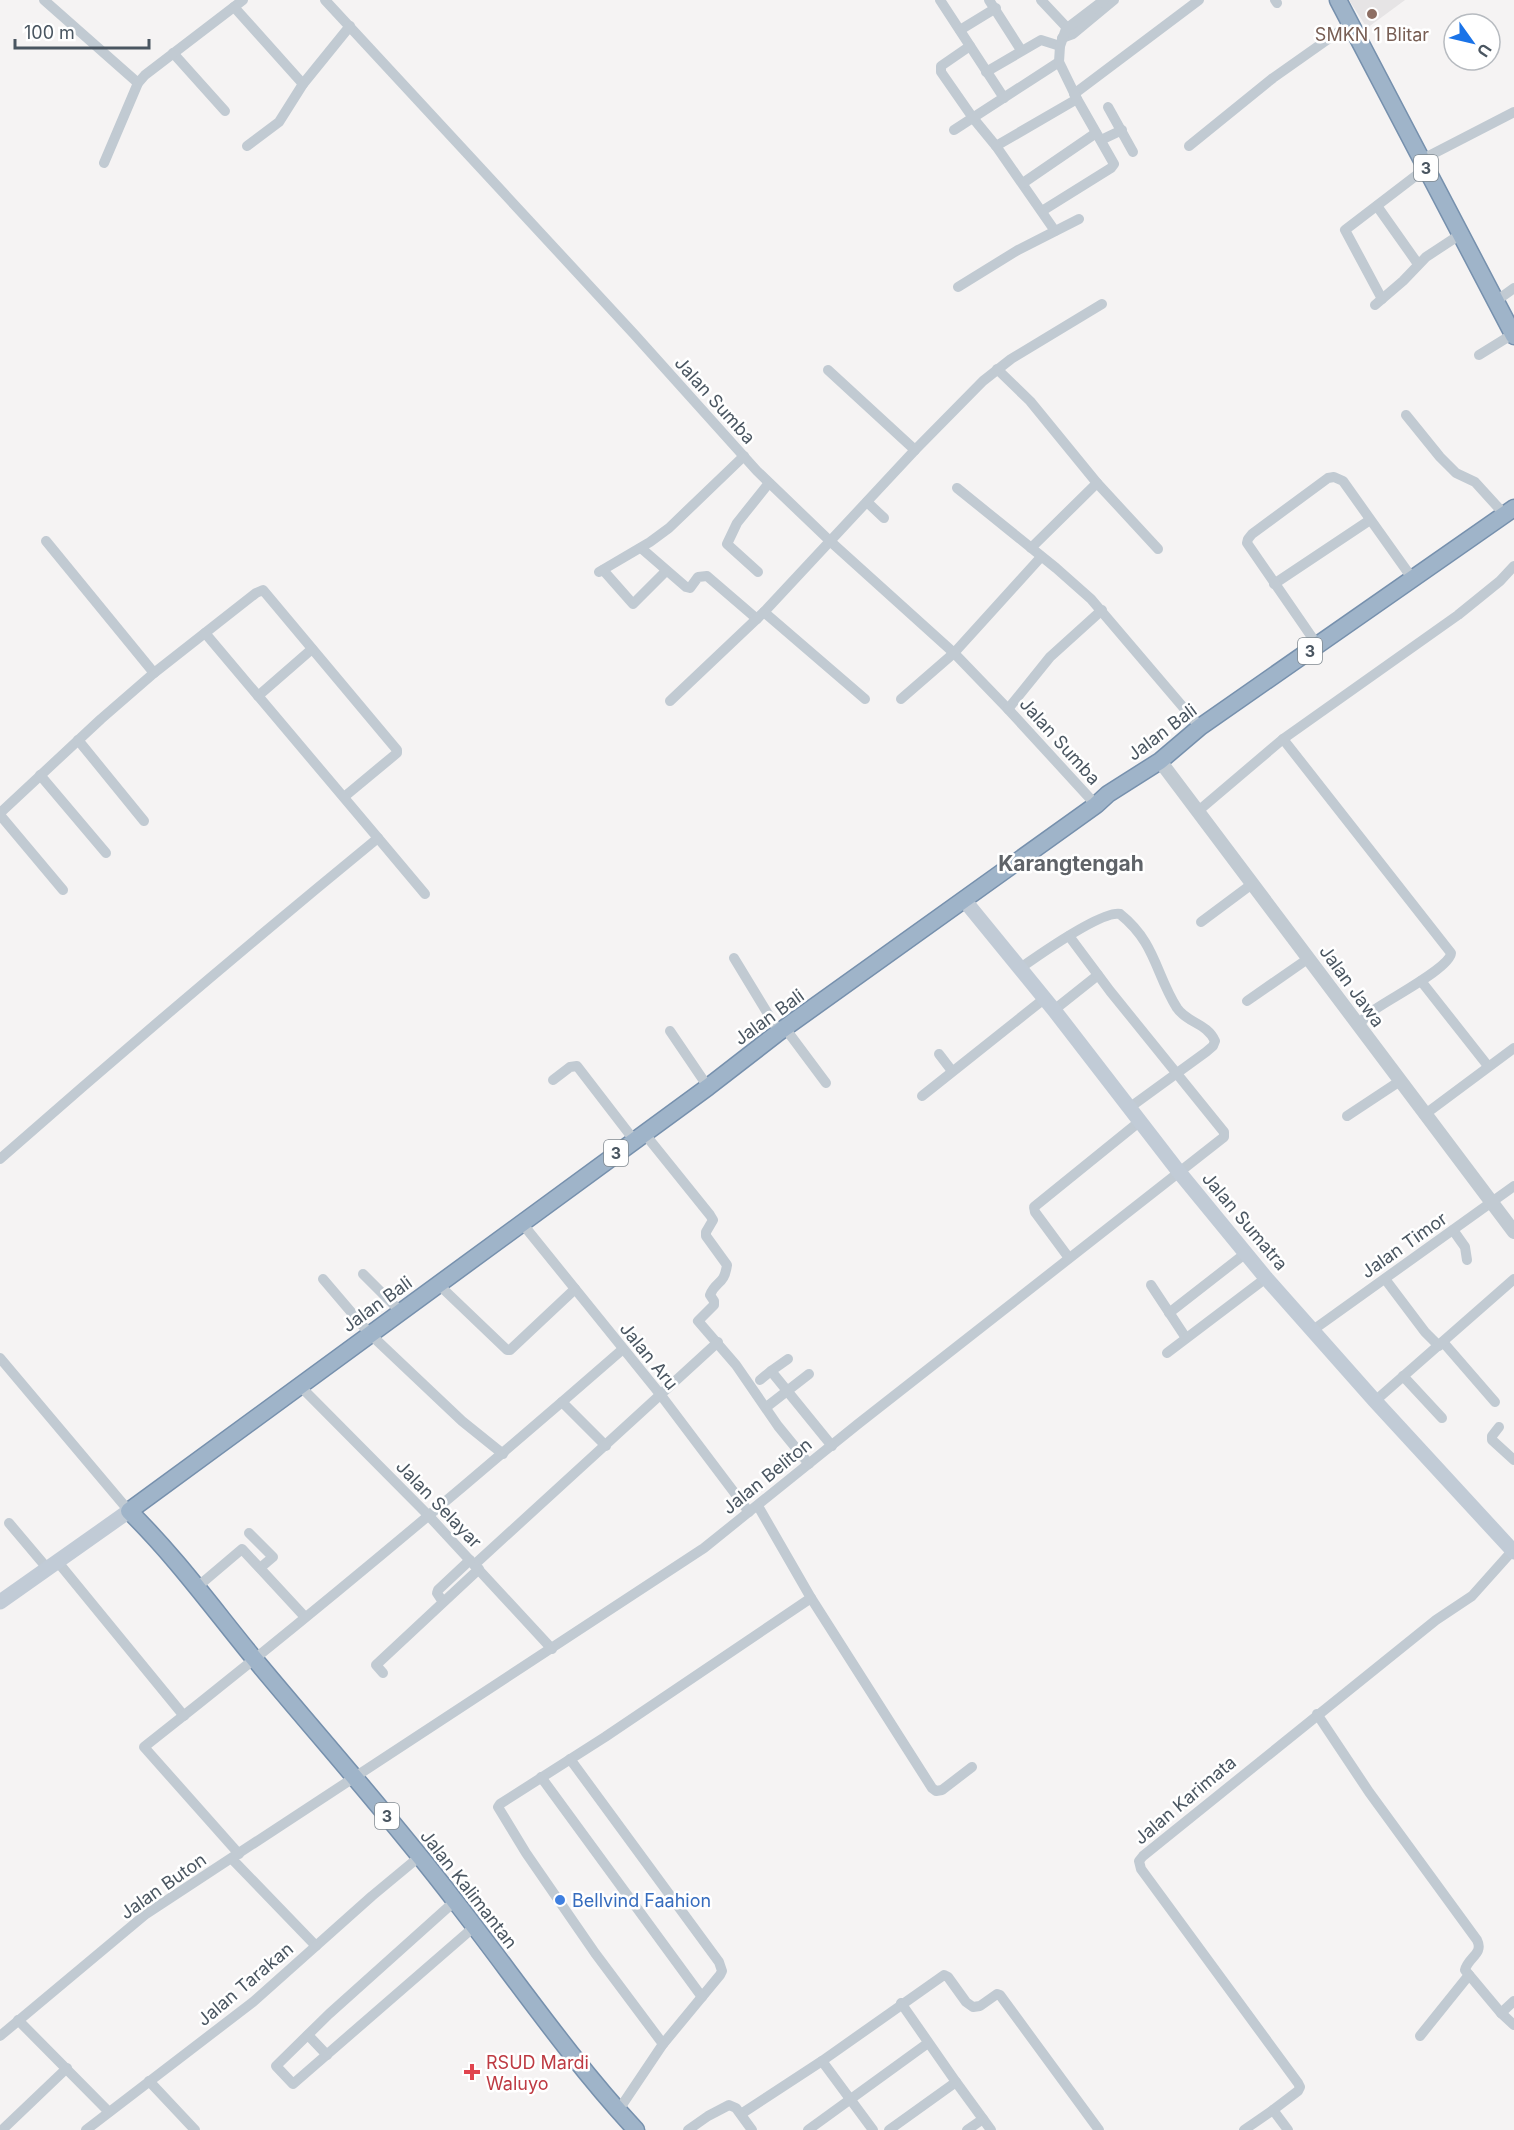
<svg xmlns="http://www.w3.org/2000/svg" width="1514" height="2130" viewBox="0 0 1514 2130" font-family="Inter,sans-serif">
<rect width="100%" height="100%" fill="#f5f3f3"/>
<path fill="#e6e4e5" d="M1349,0h56l-38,28z"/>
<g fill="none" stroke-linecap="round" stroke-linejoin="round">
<g stroke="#7690ad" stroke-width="19">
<g id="trunk">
<path d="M1338,0l176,336"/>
<path d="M636,2130c-66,-71 -121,-152 -181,-229 -64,-84 -135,-163 -203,-245 -40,-49 -78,-101 -123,-145l579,-424 71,-55 317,-227 12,-11 52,-33 40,-34 314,-219"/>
</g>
</g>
<g stroke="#c1cad2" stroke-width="10">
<path d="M44,0l94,83"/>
<path d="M325,0l309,334 123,137 74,71 123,111 54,56 88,96"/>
<path d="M940,0l64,98"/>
<path d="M989,0l32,50"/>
<path d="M1041,0l30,32"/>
<path d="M1275,0l2,3"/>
<path d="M234,7l69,77"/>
<path d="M960,30l36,-22"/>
<path d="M1062,38l11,-4 41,-34"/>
<path d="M970,46l-29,20v6l32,46 23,28 59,85"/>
<path d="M173,53l52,58"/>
<path d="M986,72l55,-32 19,6"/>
<path d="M1074,94l125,-94"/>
<path d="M1108,107l25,45"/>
<path d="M954,130l105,-68"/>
<path d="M1101,140l21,-10"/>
<path d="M247,146l32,-24 24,-38 47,-58"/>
<path d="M996,146l81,-47"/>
<path d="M1189,146l84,-68 78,-55"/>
<path d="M1421,160l93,-48"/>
<path d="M104,163l34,-80 7,-8 98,-75"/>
<path d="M1023,183l73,-50"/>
<path d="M1377,206l41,58"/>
<path d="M1042,211l69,-43 3,-4 -37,-65 -18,-37 1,-16 6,-17 38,-29"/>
<path d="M958,287l60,-37 61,-31"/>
<path d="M1382,299l-37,-69 81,-62"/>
<path d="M1496,301l18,-13"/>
<path d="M1375,305l28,-24 23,-24 35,-23"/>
<path d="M1479,355l34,-21"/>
<path d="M997,369l33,32 67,82 61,66"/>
<path d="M828,370l87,80"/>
<path d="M1406,415l34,42 16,16 19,9 30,33"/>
<path d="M957,488l99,80 35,31 109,128"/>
<path d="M867,502l17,16"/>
<path d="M641,548l45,39 4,1 8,-11 9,-1 50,43"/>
<path d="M1031,548l66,-65"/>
<path d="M603,570l30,34 33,-33"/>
<path d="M599,572l51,-30 19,-14 75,-72"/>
<path d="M758,572l-31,-28 10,-21 32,-40"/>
<path d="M1274,584l96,-64"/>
<path d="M764,612l101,87"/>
<path d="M1318,646l-71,-103 1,-4 4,-5 76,-56 6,-1 9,4 69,97"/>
<path d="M154,673l102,-80 7,-3 134,160v3l-53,44"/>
<path d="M258,696l54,-47"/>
<path d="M901,699l53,-46 87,-96"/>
<path d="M670,701l94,-89 151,-162 68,-69 28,-22 91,-55"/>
<path d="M1008,709l42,-52 52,-47"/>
<path d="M1283,739l168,214c-1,16 -69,49 -84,62 -3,3 -6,8 -8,12"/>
<path d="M78,740l66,81"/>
<path d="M40,775l66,78"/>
<path d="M1197,812l86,-73 175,-124 42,-34 14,-15"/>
<path d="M0,813l101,-94 53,-46 -108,-132"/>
<path d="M0,815l63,75"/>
<path d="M378,838l47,56"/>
<path d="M1201,922l51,-38"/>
<path d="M734,958l45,74"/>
<path d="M1019,969c17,-12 83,-59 101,-55 36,29 35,59 57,94 10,15 30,15 38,33l-2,5 -7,6 -77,56"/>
<path d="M1421,981l67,85"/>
<path d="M1247,1001l62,-43"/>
<path d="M1054,1010l44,-35"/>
<path d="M785,1028l41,55"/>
<path d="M670,1031l38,56"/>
<path d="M939,1054l13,17"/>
<path d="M553,1080l17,-13 7,-1 57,74"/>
<path d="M922,1096l122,-97"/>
<path d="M1424,1115l90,-67"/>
<path d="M1347,1116l53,-35"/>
<path d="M644,1133l66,82 3,5 -7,12v4l21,29c-3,21 -11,15 -17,30l4,6v4l-16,16 38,44 42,61 31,38"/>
<path d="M0,1159c124,-109 250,-216 378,-321l-173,-205"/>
<path d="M521,1222l139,172 89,118"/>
<path d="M1453,1230l12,17 2,13"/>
<path d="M1069,1258l-34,-46 -1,-5 105,-85"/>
<path d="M363,1274l37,37"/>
<path d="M323,1279l46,54 93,88 41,33"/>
<path d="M1385,1279l40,53 14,14"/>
<path d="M438,1284l69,66h3l65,-61"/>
<path d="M1151,1285l35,53"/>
<path d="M1169,1313l77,-60"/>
<path d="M1313,1330l201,-144"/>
<path d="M1443,1342l52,60"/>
<path d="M1167,1353l99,-75"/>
<path d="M0,1358l129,153"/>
<path d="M788,1359l-17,12 61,75"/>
<path d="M1403,1376l39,42"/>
<path d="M760,1380l11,-9"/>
<path d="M299,1385l129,130 124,134"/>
<path d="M1375,1401l139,-122"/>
<path d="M562,1402l44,44"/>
<path d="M769,1405l40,-31"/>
<path d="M1499,1427l-7,9v4l22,20"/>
<path d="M9,1523l38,45"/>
<path d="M249,1533l24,24 -13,11"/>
<path d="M57,1561l127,155"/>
<path d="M474,1565l244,-223"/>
<path d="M196,1588l46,-39 63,68"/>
<path d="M811,1598l121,190 4,3 6,-1 30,-23"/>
<path d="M441,1599l-4,-6 1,-3 32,-30"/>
<path d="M383,1673l-7,-8 103,-96"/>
<path d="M1317,1714l52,78 108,148c7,14 -9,17 -12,30l36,43 13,12"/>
<path d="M570,1759l149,203 3,9 -2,4 -57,69 -45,67"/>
<path d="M541,1777l161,220"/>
<path d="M239,1854l-95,-107c163,-128 322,-261 479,-398"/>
<path d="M232,1859l84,87"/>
<path d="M455,1901l-126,113 -53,52 17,18 181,-157"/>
<path d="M1501,2013l13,-12"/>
<path d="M18,2020l91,92"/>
<path d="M308,2035l19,20"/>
<path d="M0,2036l146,-122 558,-366 154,-124 366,-287v-5l-114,-141 -41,-55"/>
<path d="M1420,2036l49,-61"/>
<path d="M663,2044l-68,-91 -69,-100 -28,-46 2,-3 105,-67 206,-139 -53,-92"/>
<path d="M822,2061l51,69"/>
<path d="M149,2081l46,49"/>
<path d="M956,2082l35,48"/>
<path d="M741,2114l81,-53 122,-86 4,2 18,25 7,5 7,-1 17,-12 3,1 99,135"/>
<path d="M2,2130l65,-62"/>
<path d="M86,2130l167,-128 119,-106 47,-39"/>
<path d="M688,2130l20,-14 21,-11 7,3 16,22"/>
<path d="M808,2130l120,-87"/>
<path d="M889,2130l67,-48 -55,-79"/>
<path d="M967,2130l16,-11"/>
<path d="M1244,2130l29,-20"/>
<path d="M1288,2130l-15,-20 25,-19 2,-4 -2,-4 -157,-214 -2,-8 4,-5 293,-236 36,-24 41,-46"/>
</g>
<path stroke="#c1cad2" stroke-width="14" d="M1160,761l354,471"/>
<g stroke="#c1cbd6" stroke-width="15">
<path d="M965,901l89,109 125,162 87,106 109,123 139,151"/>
<path d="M0,1602l129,-91"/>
</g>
<use href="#trunk" stroke="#9fb4c9" stroke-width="16"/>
</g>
<circle fill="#8d6e63" stroke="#fff" stroke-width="2" cx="1372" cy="14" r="6"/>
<circle fill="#3f7fe0" stroke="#fff" stroke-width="2" cx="560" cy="1900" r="6"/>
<path fill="#e0444e" stroke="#fff" stroke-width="2" d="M469 2063h6v6h6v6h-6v6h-6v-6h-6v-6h6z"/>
<g text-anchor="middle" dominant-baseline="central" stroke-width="5" stroke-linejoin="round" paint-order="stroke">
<g fill="#fff" stroke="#808990" stroke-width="1.5">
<rect x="1414" y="155" width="24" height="26" rx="4.5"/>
<rect x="1298" y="638" width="24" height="26" rx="4.5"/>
<rect x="604" y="1140" width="24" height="26" rx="4.5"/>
<rect x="375" y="1803" width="24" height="26" rx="4.5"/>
</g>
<g font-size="16" font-weight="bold" fill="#4a5661">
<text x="1426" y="168">3</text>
<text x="1310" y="651">3</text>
<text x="616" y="1153">3</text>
<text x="387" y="1816">3</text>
</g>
<g font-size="18" fill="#785e54" stroke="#fff">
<text x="1372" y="34">SMKN 1 Blitar</text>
</g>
<g font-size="18" fill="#4a5661" stroke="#fff">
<text transform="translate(715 400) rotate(48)">Jalan Sumba</text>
<text transform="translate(1162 732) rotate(-37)">Jalan Bali</text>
<text transform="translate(1060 741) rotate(48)">Jalan Sumba</text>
<text transform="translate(1352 986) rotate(54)">Jalan Jawa</text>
<text transform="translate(769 1017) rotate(-36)">Jalan Bali</text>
<text transform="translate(1245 1221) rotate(50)">Jalan Sumatra</text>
<text transform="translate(1404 1245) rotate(-35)">Jalan Timor</text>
<text transform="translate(377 1304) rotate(-36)">Jalan Bali</text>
<text transform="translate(649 1356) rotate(51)">Jalan Aru</text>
<text transform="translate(767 1476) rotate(-39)">Jalan Beliton</text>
<text transform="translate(439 1504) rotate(46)">Jalan Selayar</text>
<text transform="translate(1185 1800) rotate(-40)">Jalan Karimata</text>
<text transform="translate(163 1886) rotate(-35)">Jalan Buton</text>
<text transform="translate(469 1889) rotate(52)">Jalan Kalimantan</text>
<text transform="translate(245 1984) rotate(-40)">Jalan Tarakan</text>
</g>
<g font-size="18" fill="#366cbe" stroke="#fff" text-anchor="start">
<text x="572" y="1900">Bellvind Faahion</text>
</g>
<g font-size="18" fill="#be3a42" stroke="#fff" text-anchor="start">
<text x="486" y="2062">RSUD Mardi<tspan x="486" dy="21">Waluyo</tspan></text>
</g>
<g font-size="21" font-weight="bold" fill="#5f6368" stroke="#fff">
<text x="1071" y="863">Karangtengah</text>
</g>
</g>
<g transform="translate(1472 42) rotate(124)"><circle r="28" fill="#ffffff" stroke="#b7bbc0" stroke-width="1.5"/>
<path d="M0-4.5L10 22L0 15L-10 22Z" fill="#1a73e8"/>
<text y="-9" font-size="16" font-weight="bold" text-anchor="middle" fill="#4a5661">U</text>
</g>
<path d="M15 39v9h134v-9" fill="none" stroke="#4a5661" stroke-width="3"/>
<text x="24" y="39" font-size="18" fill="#4a5661" stroke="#ffffff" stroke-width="4.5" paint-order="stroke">100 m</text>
</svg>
